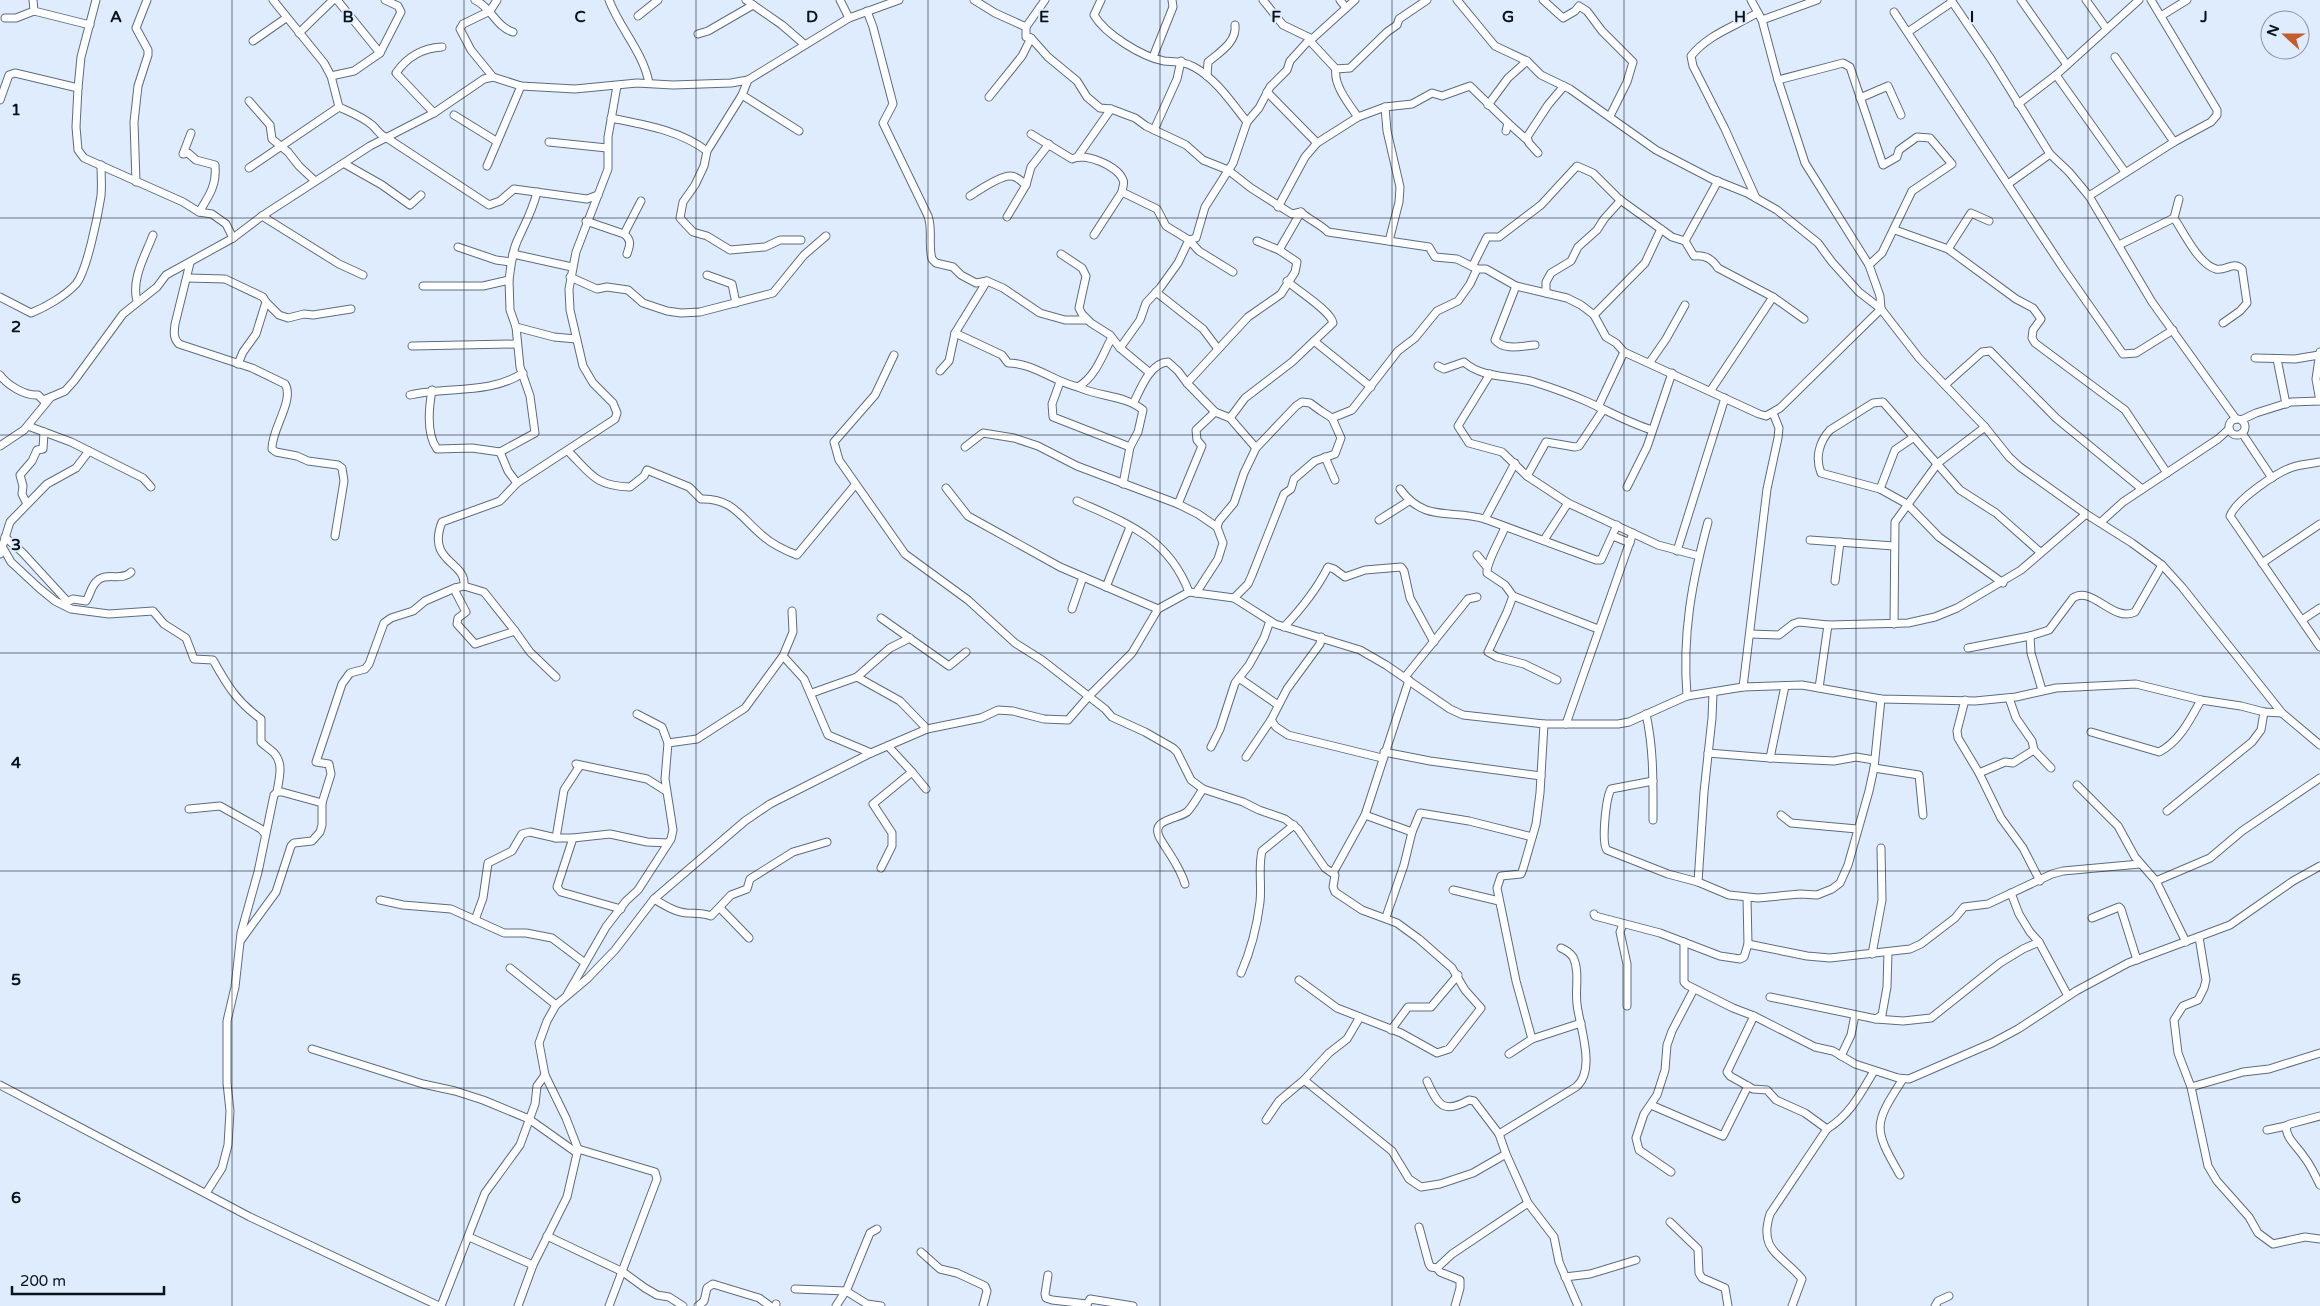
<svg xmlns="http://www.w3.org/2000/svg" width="2320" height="1306" viewBox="0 0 2320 1306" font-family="'Varela Round',sans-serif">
<rect width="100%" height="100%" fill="#deecfe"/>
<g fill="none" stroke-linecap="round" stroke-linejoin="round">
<g stroke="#5d6c80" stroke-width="9">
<g id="minor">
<path d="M33,0l1,11 56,14"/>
<path d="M96,0l-15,57 -3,31 -2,39 2,23 6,8 99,44 16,10 13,2 14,10 7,14"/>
<path d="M273,0l51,63 7,13 8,31"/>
<path d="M337,0l43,53"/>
<path d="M475,0c16,7 21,27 38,32"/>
<path d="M609,0c11,29 34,52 40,83"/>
<path d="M746,0l36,25 22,19"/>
<path d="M840,0l9,18"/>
<path d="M974,0l21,13 31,14v10l5,1 17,19 29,24 10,16 13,11 11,1 24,9 11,8 40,19 17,15 25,10 23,18 41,26 9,-2c5,6 19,12 27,20l101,15 6,10 22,2 20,10h9l30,17 51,12 14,7 13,10 12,22 10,6 8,9 135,62 7,2 14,-8 101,-99"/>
<path d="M1101,0l-7,15c11,19 48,42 70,46 11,1 19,0 30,6 22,12 37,35 53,55"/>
<path d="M1263,0l20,25 25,12"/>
<path d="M1340,0l6,8"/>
<path d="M1457,0l38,46 32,15 14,14 29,14 86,61 56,29 35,14 30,17 41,33 14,19 27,30 22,17 38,49 66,69 24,30 11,10 66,47 46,29 30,22 20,22 100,126 38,32"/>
<path d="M1543,0l20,18 12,-7 4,-5 8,5 15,20 31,31 -6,20 -17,34"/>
<path d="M1751,0l11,20 16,60 27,83 64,102 11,31 1,13"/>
<path d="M1951,0l40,59 59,95 19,18 20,24 63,106 84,117"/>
<path d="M2021,0l46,65"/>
<path d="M2086,0l20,28"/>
<path d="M867,11l6,16 20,77 -10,19 45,93c5,14 0,29 4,43l4,4 17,4 8,8 15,8 11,-2 16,7 37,25 25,7h22"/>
<path d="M1894,12l169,256 60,86 13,-1 37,-23"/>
<path d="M638,16l20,-16"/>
<path d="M2161,16l26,-16"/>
<path d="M5,18h11l18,-7"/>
<path d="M1762,20l55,-20"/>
<path d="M1026,27l19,-27"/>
<path d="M1908,32l44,-30"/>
<path d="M299,33l34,-33"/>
<path d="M698,34l10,-3 45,-26"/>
<path d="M1309,40l27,29"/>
<path d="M253,41l33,-23"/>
<path d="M1153,57l20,-50 -1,-7"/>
<path d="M2115,57l59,85"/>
<path d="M2056,75l69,97"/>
<path d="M331,76l23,-5 26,-18 21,-41 -3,-6 -13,-6"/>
<path d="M1207,76l1,-14c12,-10 29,-20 27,-37"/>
<path d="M493,77l-22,-27 -11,-21 3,-5 27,-13 7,-11"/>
<path d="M748,80l-6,15 -35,56 -3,15 -9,19 -12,17 -3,16 13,14 14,4 23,14 35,-3 15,-7h21"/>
<path d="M1778,80l65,-17 7,4 33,98 14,-8 2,-7 18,-13 13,1 22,26 -40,27 -30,62 -13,12"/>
<path d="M1267,92l50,51"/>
<path d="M742,95l57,36"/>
<path d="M989,97l33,-41 9,-18"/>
<path d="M1860,98l28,-12 13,29"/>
<path d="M0,100l9,-25 6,-2 63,15"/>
<path d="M249,101l21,24 2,14 16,13 11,14 16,15"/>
<path d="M2018,104l38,-29 83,-75"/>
<path d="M1488,105l20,-27 19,-17"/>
<path d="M339,107c11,5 24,10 33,18 6,5 7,10 15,13l102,67 11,-4 14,-12 73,10 11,-4"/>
<path d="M1385,107l2,24 13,56 -1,15 -10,39"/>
<path d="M434,113l-38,-40c11,-16 27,-25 46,-26"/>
<path d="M454,115l42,26"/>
<path d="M1358,117c-9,-13 -25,-32 -22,-48l14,-1 37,-36 10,-7 2,-6 28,-19"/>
<path d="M611,118c34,7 68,12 96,33"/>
<path d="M1508,123l19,17"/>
<path d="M1154,130l23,-51 4,-18"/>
<path d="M191,133l-8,21 5,-1 8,7 19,5c2,20 -6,31 -16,47"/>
<path d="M1031,134l41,25c13,-7 46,7 51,21 2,3 -1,8 -1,12"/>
<path d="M549,142l58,6"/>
<path d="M1538,153l-9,-10 -2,-6 21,-32 16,-19"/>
<path d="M1078,156l33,-47"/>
<path d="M345,164l37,21 28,20 11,-10"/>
<path d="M487,166l34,-80"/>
<path d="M249,168l90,-61"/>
<path d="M136,182l-2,-60 4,-36 10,-31v-5l-12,-22 11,-28"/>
<path d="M2008,184l42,-30"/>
<path d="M970,196c9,-6 31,-21 41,-20 6,0 11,6 15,9"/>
<path d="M2089,196l85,-54 37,-20 6,-7v-5l-66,-110"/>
<path d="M1756,198l-31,-69 -32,-63 -2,-10c18,-22 43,-29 66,-43"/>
<path d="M1278,207l27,-50 12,-14 41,-26 27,-10 27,-3 20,-11 10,3 28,-10 38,37 -2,8"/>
<path d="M262,216l77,48 24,11"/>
<path d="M1007,217l19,-32 5,-18 18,-23"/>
<path d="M2174,218c9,13 25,47 42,51 10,2 17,-8 26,0l5,34 -7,8 -17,12"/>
<path d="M586,221l38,13c8,6 6,11 3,20"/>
<path d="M1895,230l53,19 68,50 17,9 8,11 -8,11 -1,8 3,5 90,67 42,63"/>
<path d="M624,234l17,-33"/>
<path d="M1094,235l28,-43 35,17 9,17 23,14 10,11 34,21"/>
<path d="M1189,240l7,-2 9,-31 28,-44 14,-41 12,-14 11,-21 17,-17 3,-9 19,-21 -1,-3 4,2 43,-39"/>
<path d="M1685,241l33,-60"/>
<path d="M2119,245l55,-27 5,-19"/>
<path d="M458,247l38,13 15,2"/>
<path d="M1948,249l23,-36 18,8"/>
<path d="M1279,250l22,-38"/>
<path d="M513,254l59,13"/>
<path d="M1061,254l21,14 4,8 -7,32 3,6 9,9 19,12 10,13 30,25"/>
<path d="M190,263l-15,61c-1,8 -2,14 4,20l73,24 33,16c10,16 -14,46 -13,65l4,3 21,4 11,5 30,4 4,3 2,13 -9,55"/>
<path d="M1473,265l14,-28h12l42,-32 36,-39 16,7 26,26 53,38 13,4 9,15c12,-1 18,3 24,12l55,29 31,22"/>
<path d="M707,275l25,9 4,19"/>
<path d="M570,277l27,12 10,-2 21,3 15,13 24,8 14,2 19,-1 73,-19 31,-38 22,-19"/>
<path d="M188,278l37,1 38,18 3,5 -10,32 -13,18 -5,12"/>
<path d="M509,280c2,-14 3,-30 10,-43 7,-15 14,-28 18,-45"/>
<path d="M423,286h60l26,-6 1,30 6,17 4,40 10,29 5,37 -35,19 -28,-4 -35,1c-11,-15 -8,-42 -5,-59"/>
<path d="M1516,286l-21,54c9,11 27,6 40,5"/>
<path d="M1156,292l47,37 15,20"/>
<path d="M1546,293v-11l5,-9 20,-12 7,-14 19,-17 7,-11 17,-19"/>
<path d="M0,297l31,16c15,-6 34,-17 45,-29 11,-13 22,-69 25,-88 1,-10 0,-21 0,-31"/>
<path d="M137,301c-6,-22 8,-45 16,-66"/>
<path d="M266,302l13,13 9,3 16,-4 9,1 38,-6"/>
<path d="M1594,315l51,-52 16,-34"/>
<path d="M516,327l38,10 22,2"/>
<path d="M955,333l47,22 6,8c26,0 46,19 70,24 18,-11 24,-31 33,-48"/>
<path d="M1314,341l57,46"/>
<path d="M412,346l104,-2"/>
<path d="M1120,348l20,-28 6,-17 14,-15 18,-25 11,-23"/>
<path d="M2320,352l-4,27 4,22"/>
<path d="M894,355l-19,40 -41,47 5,18 66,94 63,46 47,43 27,17 63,49 7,8 33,15 28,16 4,4 14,28 12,9 40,13 16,8 26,9 13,10 27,39 10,7 -2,12 2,5 27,18 35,13 22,16 33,29 13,22 16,18 -32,41 -12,4 -36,-20 -64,-25 -38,-28"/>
<path d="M2255,358l40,1 24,-4"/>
<path d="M2277,359l9,45"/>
<path d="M1650,362l16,-23 19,-34"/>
<path d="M1438,366l6,3 20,-7c19,17 47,13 70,20 19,6 36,12 54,20 22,10 41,21 64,28"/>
<path d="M940,371l9,-10 6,-28 32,-52"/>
<path d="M1490,374l-32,52 11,17 33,9 25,24 41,27 90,42 41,11"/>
<path d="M0,375c7,10 25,21 38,20l5,5 8,-3"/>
<path d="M1060,382l-8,22 1,13 77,30"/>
<path d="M1187,383l61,-66 33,-23 14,-22 2,-10 -18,-12 -22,-9"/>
<path d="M1945,385l37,-33 8,-1 66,67 86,71"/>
<path d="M1078,387c21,10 47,8 65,23l-5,22 -8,15 -7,37"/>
<path d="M1711,390l62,-93"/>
<path d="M410,395c37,-9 79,0 113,-22"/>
<path d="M1134,402c7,-14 16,-39 34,-40l10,9 9,12 28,29 15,6 26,30"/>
<path d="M1598,407l26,-55"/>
<path d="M1230,418l15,-20 47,-36 41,-39c-2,-12 -35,-32 -46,-42"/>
<path d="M1332,418l20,-8 46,-59 17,-13 22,-27 21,-10 12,-17 7,-15"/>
<circle cx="2237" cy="427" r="8"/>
<path d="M2241,420l15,-7 35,-11 29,-1"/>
<path d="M28,426l43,16 72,36 8,9"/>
<path d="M2242,433l30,45"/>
<path d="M0,446l24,-16 27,-33 14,-6 9,-10 49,-67 34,-27 9,-12 67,-37 29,-22 108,-70 64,-33 50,-34 9,-2 28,9 54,3 62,-6 36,2 58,-2 17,-3 101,-62 50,-18"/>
<path d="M965,447l18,-14 31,5 24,8 39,20 101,38 20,10 19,13 6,16 -5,16 -22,34"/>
<path d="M568,451c23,23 27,35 62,36l14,-11 3,-6 42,17 12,12c32,-1 40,19 62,37 10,9 21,14 34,19l58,-70"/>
<path d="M500,452l8,19 9,12"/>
<path d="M1325,457l10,23"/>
<path d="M2320,462c-9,2 -18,2 -27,5 -16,5 -57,33 -63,49l90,131"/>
<path d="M1527,476l19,-34 29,5 4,-1 24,-36"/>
<path d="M1627,487l20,-40 25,-74"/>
<path d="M946,488l22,28 92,51 98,42"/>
<path d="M1400,489c25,34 50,20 85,30l111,41h5l16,-35"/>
<path d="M1880,489l15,-39 19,-13"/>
<path d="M1077,501c49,22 91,36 112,91"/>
<path d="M27,504l-5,-10 1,-8 -3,-11 12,-14 5,-11 6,-1 1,-17"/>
<path d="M1178,504l24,-58 -5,-6 -1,-10 19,-18"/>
<path d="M1485,519l30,-56"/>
<path d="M1379,520l30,-19"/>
<path d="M2101,522l22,-20 95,-63 11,-10"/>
<path d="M1217,527l2,-6 15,-18 10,-30 12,-25 40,-42 6,-4 8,1 11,8 11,7 9,20 -6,16 -20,7 -21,18 -3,10 -7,5 -32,81 -4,9 -14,14"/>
<path d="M1505,527c-4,11 -19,36 -18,46l18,12 8,11 85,33"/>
<path d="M1613,536l17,7"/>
<path d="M5,537l18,16 44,48"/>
<path d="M1544,540l24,-37"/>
<path d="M1810,540l84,6"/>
<path d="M3,548l8,14 28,26 16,13 16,8 38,5 44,-3 11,13 22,14 8,21 19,1c14,25 24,42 48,59v23c4,4 9,7 13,11 10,11 5,25 3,39"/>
<path d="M1677,551l48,-153"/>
<path d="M0,554l10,-32 37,-38 29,-16 13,-17"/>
<path d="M1477,555l9,11"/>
<path d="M2262,563l58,-39"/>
<path d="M1835,581l5,-39"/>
<path d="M2003,583l-64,-46 -32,-33 -27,-15 -59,-16c-6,-15 -2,-31 9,-43l43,-27 10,-1 77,88 36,23 44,39"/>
<path d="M464,586l20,6 31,39"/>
<path d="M1106,587l24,-60"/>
<path d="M455,588l1,5 10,19 -8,6 -1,6 18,20 40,-13 15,21 26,25"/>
<path d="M1513,596l-6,16 -19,40 9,5 27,7 33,16"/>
<path d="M65,603l8,-4 13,2c4,-6 5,-14 10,-19 9,-11 26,0 35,-10"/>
<path d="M1072,609l11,-32"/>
<path d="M881,618l68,48 17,-14"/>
<path d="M2302,620l18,-12"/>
<path d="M1894,624l1,-102 43,-59 47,-36"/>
<path d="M1284,627c17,-18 33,-38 44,-60l6,2 11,8 20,-7 36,-3 3,4 6,27 24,44"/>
<path d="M1750,634l29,1 14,-11 6,-2 29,3 80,-2 27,-6 22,-9 64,-38 65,-56"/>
<path d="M2030,636l1,17 11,37"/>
<path d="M910,638l-20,10 -33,29 43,24 27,28"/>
<path d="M1968,648l62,-12 19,-6 24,-32c19,-13 40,25 62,14l27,-47"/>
<path d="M783,656l21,23 24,56 43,18"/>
<path d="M1405,677l59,-73 4,-5 9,-2"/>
<path d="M1239,678l39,27"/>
<path d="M1743,687l24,-198 11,-51 1,-10 -6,-15"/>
<path d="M1819,688l9,-63"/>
<path d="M812,693l45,-16"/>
<path d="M1687,696c-5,-62 5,-115 21,-174"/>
<path d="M2009,698l7,20 16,23 2,9 17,18"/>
<path d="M1965,700l-8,31 1,7 21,35 22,45 22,30 17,33"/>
<path d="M637,714l25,13 6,16"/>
<path d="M1646,714c8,36 7,70 7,106"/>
<path d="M1271,720l5,7 12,8 94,23"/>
<path d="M1566,724l67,-191"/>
<path d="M2091,732l68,20c20,-10 31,-32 42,-52"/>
<path d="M1211,747l9,-18 15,-46 14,-18 15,-27 6,-17"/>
<path d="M1384,752l46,9 111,15"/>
<path d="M1708,753l62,5 64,3 22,-4 18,3"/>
<path d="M1246,757l25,-37 16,-31 33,-45 1,-7"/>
<path d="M1770,758l15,-72"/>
<path d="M1874,768l45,7 4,40"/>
<path d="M912,772l14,17"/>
<path d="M1979,773l26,-11 8,1 21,-13"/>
<path d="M1653,781l-42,8c-5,9 -10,54 -4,61l61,24 30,8 31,13 29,3 42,-4 17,1 15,-6 8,-6 8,-18 21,-74 5,-23 7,-69"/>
<path d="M2077,785l41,41 17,31 21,24 30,61"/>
<path d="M189,809l31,-3 41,23 4,5"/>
<path d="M2167,811l85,-69 9,-12 3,-18"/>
<path d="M1365,815l47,17"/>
<path d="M1781,815l10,8 66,6"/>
<path d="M556,838l8,-48 15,-23 -3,-3 71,15 19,12"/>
<path d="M573,838l-16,49 4,5 60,17"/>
<path d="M881,868l11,-22v-13l-19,-29 39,-32 -24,-26"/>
<path d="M1333,873l32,-58 44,-135"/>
<path d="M2156,881l54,-23 32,-27 78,-53"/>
<path d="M1698,882l6,-90 8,-74 1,-25"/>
<path d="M1185,884c-5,-17 -15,-29 -24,-44 -13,-21 15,-20 26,-28 6,-6 11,-16 16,-23"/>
<path d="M1453,890l46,11"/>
<path d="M2011,893l8,21 11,18 9,10 29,54"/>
<path d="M654,899c10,6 21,13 33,14 9,0 16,0 24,3l20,-21 16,-6 3,-10 43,-27 34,-10"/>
<path d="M380,900l23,5 48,4 53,24h22l26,5 33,25"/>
<path d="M720,908l29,30"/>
<path d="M1594,914l1,2 65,17 60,23 20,3 4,-2 4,-13 -1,-46"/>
<path d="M1386,917l18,-52 8,-33 8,-19 49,8 63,16"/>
<path d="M2092,918l27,-11 2,2 16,51"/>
<path d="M475,920l8,-22 5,-35 24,-12 10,-17 8,-2 26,6h17l37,-4 37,8 21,1"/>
<path d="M1623,924l-3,8 7,32v42"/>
<path d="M2199,937l7,43 -2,8 -6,12 -15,6 -9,14 4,33 13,34 17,79 9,15 32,36 9,16 15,11 32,-7 15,2"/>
<path d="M241,940l35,-48 15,-46 3,-3 18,-2 8,-9 2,-7v-22"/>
<path d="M1684,942v40l3,3 46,23 21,8 61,31 18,4 22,13 43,14 11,1 83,-36 26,-14 58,-38 52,-28 102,-38 63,-44 27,-15"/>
<path d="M1748,944l59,12 23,2 80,-9 11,-5 34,-26 9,-11 24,-3 64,-30 11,-3 77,-7"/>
<path d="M1872,954l10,-54 -1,-52"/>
<path d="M510,968l46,37"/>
<path d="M1241,973c10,-23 16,-46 19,-71 2,-17 -2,-34 2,-51l32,-26"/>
<path d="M568,993l38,-66 20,-26 12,-11 33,-51 2,-9 -8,-51 3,-36 29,-4 48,-31 38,-52 10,-24 -1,-21"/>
<path d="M1770,997l106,22 27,2 28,-3 69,-55 23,-14 16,-7"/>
<path d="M1754,1016l-25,52 -2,4 3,4 23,13 14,1 9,10 29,13 22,16"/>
<path d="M1876,1019l6,-4 5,-28 1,-35"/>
<path d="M1391,1030l17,-23h23l27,-32"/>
<path d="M1532,1039l-16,-58 -19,-93 4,-12 20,-2 2,-5 13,-45 4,-31 4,-69"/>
<path d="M312,1049l111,35 32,7 28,9 46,19 48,34"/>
<path d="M1509,1054l23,-15 49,-16"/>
<path d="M1841,1056l10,-21 4,-20"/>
<path d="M1304,1080l88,71 17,28 12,8 19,-3 33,-11 33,-19"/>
<path d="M1427,1081c11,25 17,33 42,19l5,1 25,33 7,20 22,49 26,34 5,25 19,44"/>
<path d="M0,1085l250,132 189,89"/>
<path d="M2191,1087l52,-15 26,-3 51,-16"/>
<path d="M1651,1105l72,31 25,-50"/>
<path d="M2320,1116l-30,8 -4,2c0,13 12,21 18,31 7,8 11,19 16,28"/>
<path d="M1266,1120l13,-19 25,-21 25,-27 18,-14 13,-22"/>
<path d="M2267,1130l19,-4"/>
<path d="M1499,1134l77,-47c21,-17 3,-62 1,-83 -2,-15 3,-33 -4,-47 -3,-4 -7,-7 -12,-9"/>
<path d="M578,1149l77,23 2,7 -48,127"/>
<path d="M1671,1172l-32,-22 -3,-12 8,-24 13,-19 8,-25 2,-25 5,-14 22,-42"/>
<path d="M1900,1175c-27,-47 -27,-50 3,-96"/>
<path d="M206,1193l16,-25 6,-23 2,-34 -3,-28v-62l8,-34 6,-54 17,-61 16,-77 3,-3h5l40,11 9,-29 -2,-10 -13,-2 26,-78 8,-11 15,-4 4,-5 15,-41 7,-5 22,-7 12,-10 30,-13 9,-2c3,-25 -38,-23 -22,-64l58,-21 17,-18 98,-64 2,-6 -4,-10 -20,-20 -10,-17 -13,-56 -1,-21 7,-37 32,-83v-32l9,-51"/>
<path d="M1670,1222l28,27 1,24 3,5 23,10 3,18"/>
<path d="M1419,1227l10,37 2,3 6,1 15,-14 76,-51"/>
<path d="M547,1236l76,36 22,16 12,7 12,2 14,9"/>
<path d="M469,1237l64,28"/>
<path d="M921,1252l19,17 17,4 28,13 2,5 -4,15"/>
<path d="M1437,1268l3,4 20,8v8l-5,18"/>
<path d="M1048,1275l-3,19 1,4 6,2 35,4"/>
<path d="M1565,1277l25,-3 46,-14"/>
<path d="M795,1289l51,2 21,13 14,2"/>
<path d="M441,1306l44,-113 35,-48 15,-41 2,-18 8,-11"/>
<path d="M518,1306l15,-41 34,-68 11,-48 -12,-31 -21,-43 -6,-32 8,-22 9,-16 32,-27 27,-28 39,-51 91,-78 25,-17 101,-51 56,-24 54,-11 17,-8 15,1 31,8 24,1 21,-24 43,-43 26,-44 31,-17 45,6 41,26 85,26 26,15 64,44 13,6 81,9h74l11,-2 58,-26 56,-9 59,-2 79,14 94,2 41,-4 40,-9 80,-4 65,16 40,6 23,6 18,1"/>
<path d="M698,1306l6,-5 3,-13 6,-4 46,14 11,8"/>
<path d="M775,1306l1,-2"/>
<path d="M836,1306l11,-17 23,-56 7,-4"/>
<path d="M1086,1306l4,-7 43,7"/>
<path d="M1792,1306l10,-27c-20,-25 -44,-27 -32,-65l57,-85c23,-14 34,-36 47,-58"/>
<path d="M1935,1306l3,-5 11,-5"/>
</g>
</g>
<use href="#minor" stroke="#fff" stroke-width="7"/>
</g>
<path fill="none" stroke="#0b1118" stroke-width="1" stroke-opacity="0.55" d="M232,0v1306M464,0v1306M696,0v1306M928,0v1306M1160,0v1306M1392,0v1306M1624,0v1306M1856,0v1306M2088,0v1306M0,218h2320M0,435h2320M0,653h2320M0,871h2320M0,1088h2320"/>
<g font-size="16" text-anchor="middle" font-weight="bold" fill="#0b1118" stroke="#deecfe" stroke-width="4" stroke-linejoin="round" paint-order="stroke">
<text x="116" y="22">A</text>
<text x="348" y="22">B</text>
<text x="580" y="22">C</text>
<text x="812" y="22">D</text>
<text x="1044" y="22">E</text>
<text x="1276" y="22">F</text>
<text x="1508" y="22">G</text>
<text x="1740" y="22">H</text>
<text x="1972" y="22">I</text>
<text x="2204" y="22">J</text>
<text x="16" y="115">1</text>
<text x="16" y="332">2</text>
<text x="16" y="550">3</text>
<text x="16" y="768">4</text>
<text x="16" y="985">5</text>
<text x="16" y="1203">6</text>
</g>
<g transform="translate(2285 35) rotate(291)"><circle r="24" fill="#deecfe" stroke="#8a94a2"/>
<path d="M0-4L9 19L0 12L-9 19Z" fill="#c35e2c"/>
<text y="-8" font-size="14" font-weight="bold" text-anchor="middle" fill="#0b1118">N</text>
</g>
<path d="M12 1286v8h152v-8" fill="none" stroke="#0b1118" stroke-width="2.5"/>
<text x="20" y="1286" font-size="15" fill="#0b1118" stroke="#deecfe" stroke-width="4" paint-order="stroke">200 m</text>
</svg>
